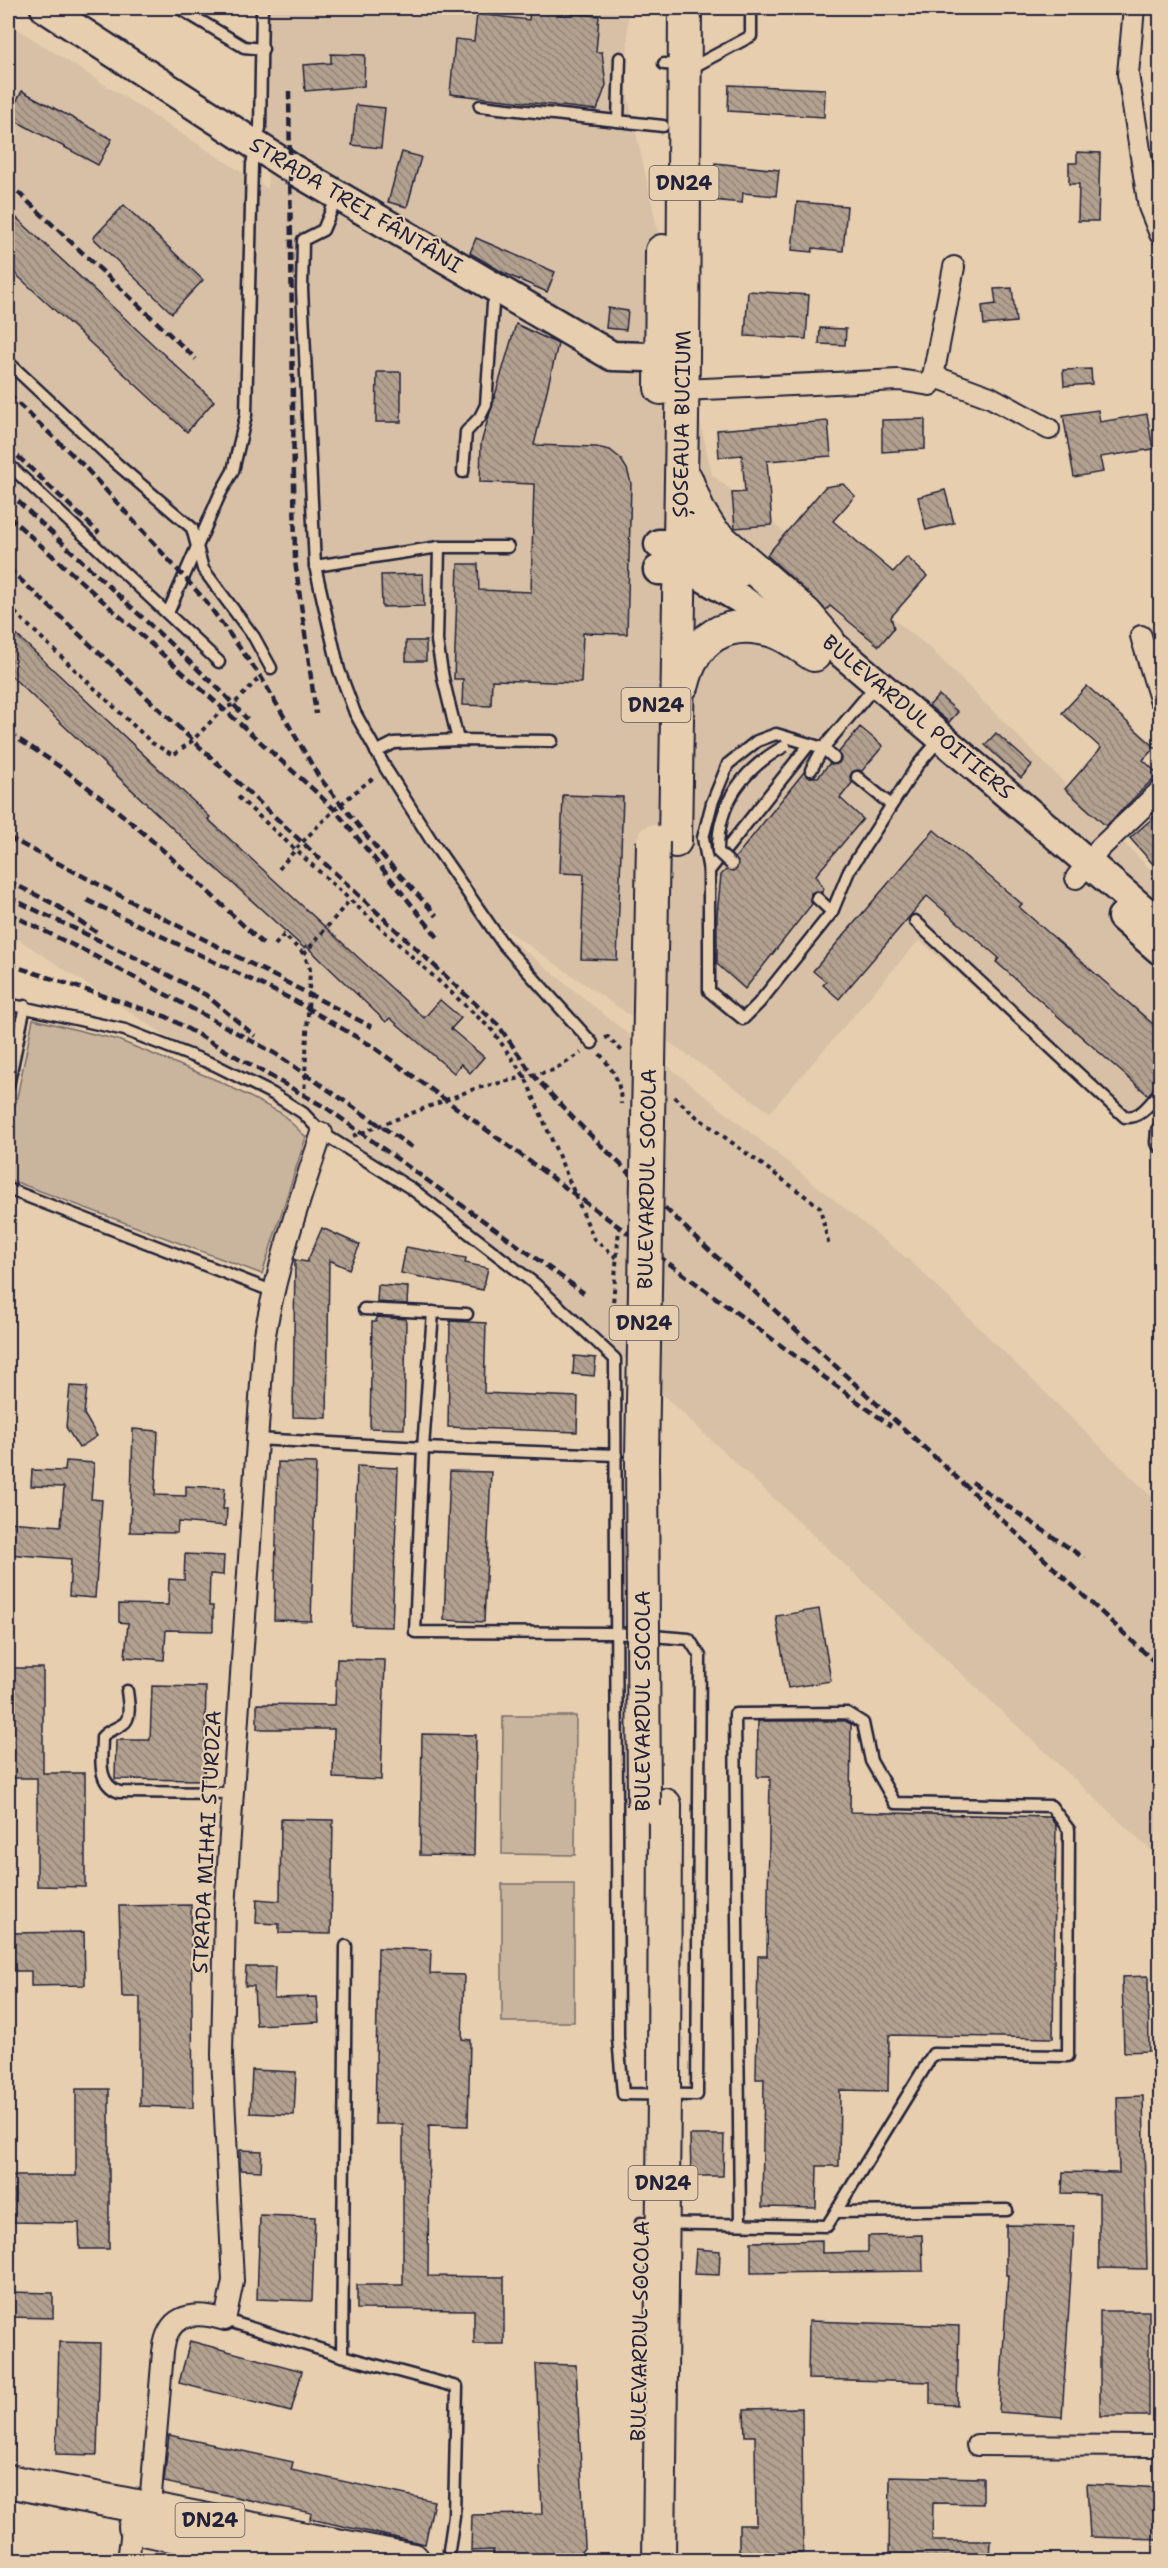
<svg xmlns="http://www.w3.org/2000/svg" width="1168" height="2568" viewBox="0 0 1168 2568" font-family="'Shantell Sans',sans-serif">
<defs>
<pattern id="building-back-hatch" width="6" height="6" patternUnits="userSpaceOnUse" patternTransform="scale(1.5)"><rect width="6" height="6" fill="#b3a190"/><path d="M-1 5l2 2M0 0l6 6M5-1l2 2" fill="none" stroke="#918377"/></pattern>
</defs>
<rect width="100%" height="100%" fill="#e6ceae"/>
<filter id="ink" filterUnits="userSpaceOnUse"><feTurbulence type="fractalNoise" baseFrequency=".0167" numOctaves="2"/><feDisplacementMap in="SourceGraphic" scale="12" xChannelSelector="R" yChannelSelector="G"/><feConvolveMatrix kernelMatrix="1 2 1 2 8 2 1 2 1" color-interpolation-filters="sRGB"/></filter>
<g filter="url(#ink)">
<path fill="#d7c0a5" d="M262,8h366l-1,84 85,383 219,174 229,230v207l-30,35 -211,-181 -149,172 -313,-216 458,369 245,240v354l-620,-579 -522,-341 -10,41v-957l260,166z"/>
<g fill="#c9b59d" stroke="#766c6c" stroke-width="1.5">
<path d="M33,1019l85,21 103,42 60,31 25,24 -44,137 -254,-95v-38z"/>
<path d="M503,1716h73l-1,139 -73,-1z"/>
<rect x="502" y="1884" width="72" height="138"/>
</g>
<g fill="url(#building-back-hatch)" stroke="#22223b" stroke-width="1.5">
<path d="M530,10l69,6 -3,36h6l4,33 -9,25 -147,-16 5,-55 19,2 3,-27 52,6z"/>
<path d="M331,54l34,1 -1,31 -59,5 -2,-26 28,-2z"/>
<path d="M729,85l96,4 -1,28 -96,-6z"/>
<path d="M22,91l90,48 -14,26 -90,-48z"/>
<path d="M356,105l29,3 -4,40 -29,-3z"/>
<path d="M402,152l19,5 -14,50 -19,-5z"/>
<path d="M1077,152l23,1 -2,68h-20l1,-37h-10v-21h8z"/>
<path d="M715,163l64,7 -3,26 -33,-3 -1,10 -31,-3z"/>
<path d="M797,202l50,4 -4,45 -30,-3 -1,4 -20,-2z"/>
<path d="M124,205l79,75 -31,33 -79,-75z"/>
<path d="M8,210l206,191 -27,31 -179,-165z"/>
<path d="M476,238l79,34 -8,20 -43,-19 -34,-20z"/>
<path d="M1012,288l4,34 -32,3 -2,-19 14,-2 -2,-15z"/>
<path d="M748,291l61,4 -3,44 -61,-3z"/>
<path d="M608,308l20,3 -2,19 -20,-2z"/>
<path d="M516,324l42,20 -24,101 62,2 14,3 10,8 7,11 4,14 -4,151 -44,-1 -2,50 -89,-3 -1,26 -29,-1 1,-26h-9l4,-115h20l1,26 52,2 3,-108 -54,-2 1,-39z"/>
<path d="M820,328l26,1 -1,16 -26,-1z"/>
<path d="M1091,369l1,15 -28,2 -1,-16z"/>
<path d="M377,372h24v50h-25z"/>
<path d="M1098,410l2,12 47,-8 6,35 -53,8 3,15 -29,5 -11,-62z"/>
<path d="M925,419v30l-43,3v-32z"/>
<path d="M828,421l3,35 -64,5 5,64 -37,3 -3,-35 13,-1 -3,-37 -23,2 -2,-27z"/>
<path d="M843,484l12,12 -22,25 60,51 14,-15 20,19 -36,41 3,11 -15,18 -49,-40 -4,4 -59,-55 58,-68z"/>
<path d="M945,490l9,33 -28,7 -8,-33z"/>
<path d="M423,574l1,32 -42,1 -1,-32z"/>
<path d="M8,627l202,190 -2,2 216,199 16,-18 21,18 -10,11 33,28 -14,16 -9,-9 -7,9 -64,-55 -4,4 -80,-76 -2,2 -117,-106 -179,-169z"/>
<rect x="406" y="641" width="20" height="20"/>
<path d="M1087,686l68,61 -12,13 15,14 -52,52 -41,-37 36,-41 -39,-35z"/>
<path d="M939,695l19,17 -9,10 -20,-16z"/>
<path d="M860,727l23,19 -21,25 -4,-1 -6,2 -2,4 2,7 -12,15 23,21 -47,56 8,14 -2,3 -7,-1 -4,2 -1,7 2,4 -67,85 -28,-25v-49l4,-40 5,-5 7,1 4,-2 1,-7 -3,-4 69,-86 4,5h10l11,-13 10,-1 2,-4 -2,-7z"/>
<path d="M996,733l36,32 -11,13 -36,-33z"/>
<path d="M563,795l60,2 -6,163 -36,-1 3,-85 -24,-1z"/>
<path d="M1161,811v62l-31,-35z"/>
<path d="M934,830l88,74 -3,3 142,124v49l-13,15 -152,-133 3,-4 -72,-62 -88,103 -16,-14 3,-3 -13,-11z"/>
<path d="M322,1228l38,17 -11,24 -20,-9 -2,158 -34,-1 2,-157 12,2z"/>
<path d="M406,1247l60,11 -1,5 23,5 -5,22 -82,-17z"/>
<path d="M378,1285l30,2 -1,17 -30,-2z"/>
<path d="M376,1317l30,2 -2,110 -34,-1 2,-106h4z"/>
<path d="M450,1321l36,2 -2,70 94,4 -1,35 -129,-5z"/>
<path d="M574,1356l22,2 -2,18 -21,-2z"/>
<path d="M70,1386l17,1 -3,27 13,22 -18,12 -13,-21z"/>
<path d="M133,1429l25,2 -3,64 31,1v-10l39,2 -2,21h4l-1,17 -48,-4 -1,11 -47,-1z"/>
<path d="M66,1461l28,2 -3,36 11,1 -7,98 -26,-2 2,-37 -63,-5v-32l53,4 3,-39 -33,-1 1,-16 33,1z"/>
<path d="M278,1462l38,1 -5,158 -37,-1z"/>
<path d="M357,1466l41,2 -6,159 -40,-1z"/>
<path d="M450,1471l41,1 -7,150 -40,-2z"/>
<path d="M185,1554l39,2 -1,19 -13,-1 -1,32h4v25l-47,-1 -2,30 -39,-3 3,-34 -9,-1v-18l49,1 1,-26 15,1z"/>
<path d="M819,1609l12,72 -43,7 -12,-72z"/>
<path d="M337,1659l48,1 -4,120 -48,-2 1,-49h-77v-25l78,1z"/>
<path d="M8,1668h35v105h42v114l-48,-1v-108h-29z"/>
<path d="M152,1686l54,1 -2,93 -89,-1 1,-39h34z"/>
<path d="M758,1721h87l6,3 -1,88 200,5 6,9 -3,212 -164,-3 -1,56 -48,-1 -1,76h-22l-1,42 -54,-1 2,-128h-8l2,-123h9l3,-179h-13z"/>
<path d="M422,1734l54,1 -2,121 -54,-1z"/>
<path d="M281,1819l52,1 -2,114 -52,-1v-9l-23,-1 1,-24 23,2z"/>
<path d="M191,1905l2,203 -53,-2v-109h-18l-3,-91z"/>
<path d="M84,1932l1,53 -54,1v-15h-23v-38z"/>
<path d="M378,1948l53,2 -1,24 34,1 -2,64 8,1 -2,86 -39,-1 -1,151 76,1v67h-30v-34l-117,-1v-24h46v-161h-28z"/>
<path d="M246,1967h29l-1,31 43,-1 2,25 -63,3 -2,-39h-9z"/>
<path d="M1148,1976l1,75 -25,1 -2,-75z"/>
<path d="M252,2070l44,2 -2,43 -44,-2z"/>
<path d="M76,2089h33v160h-29l-1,-26 -71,-1v-46h68z"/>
<path d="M1143,2096l4,173 -48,-1v-74l-37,-1 1,-21 56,1 -2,-76z"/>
<path d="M690,2135h34l-1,41h-32z"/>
<path d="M240,2150l22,1 -1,20 -21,-1z"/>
<path d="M260,2215l55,2 -3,84 -55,-2z"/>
<path d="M1006,2225l68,1 -12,191 -63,-5 9,-137h-2z"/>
<path d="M922,2235l1,36 -172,2v-31l71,-2v13l46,-1v-16z"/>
<path d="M696,2249l24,2 -1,24 -25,-1z"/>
<path d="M8,2292l45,1v25l-45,-1z"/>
<rect x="1100" y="2311" width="49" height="105"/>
<path d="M809,2321l150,5 -2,79 -27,-1v-22l-122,-3z"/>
<path d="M190,2341l112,30 -11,41 -112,-29z"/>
<path d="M59,2342l41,1 -3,112 -41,-1z"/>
<path d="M536,2364l40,1 9,182 -11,13h-81v-10l-22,1 1,-36 70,-1z"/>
<path d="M802,2408l1,145h-64v-28h17l-1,-89h-10l-1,-27z"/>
<path d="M169,2435l124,27 -2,8 143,31 -9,43 -115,-25 1,-6 -147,-31z"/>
<path d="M890,2476l93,2v26l-50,-1 -1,38h59l-1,19h-101z"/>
<path d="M1087,2484l74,4v51l-71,-2z"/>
</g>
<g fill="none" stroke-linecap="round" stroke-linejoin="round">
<g stroke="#22223b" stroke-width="15">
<g id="lane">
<path d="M179,8l65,39 19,2"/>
<path d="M664,64l31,2 56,-30v-24"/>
<path d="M480,106l183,20"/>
<path d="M618,121l2,-63"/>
<path d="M337,197l-14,33 -20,10 -1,49 13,277 24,104 16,43 31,56 45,71 72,104 89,99"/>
<path d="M8,362l109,102 75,64 11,41 51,68 17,31"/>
<path d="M8,464l211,198"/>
<path d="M463,472l3,-40 14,-15 6,-12 7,-101 6,-14"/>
<path d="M439,547l-2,94 6,37 15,62"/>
<path d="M315,566l124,-19h69"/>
<path d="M168,613l52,-119 13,-23 13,-56 6,-251 8,-36 2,-120"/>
<path d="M808,746l-99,125v120l34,28 16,-16 73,-91 17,-41 68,-105 24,-28"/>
<path d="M376,752l18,-9 64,-3 94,1"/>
<path d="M811,770l12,-22 54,-64"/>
<path d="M857,777l34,28"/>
<path d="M709,871l-6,-33 9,-35 16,-39 29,-23 19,-7 47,14 11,10"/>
<path d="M817,898l15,14"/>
<path d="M915,921l210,196c17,1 25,-14 35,-25"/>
<path d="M8,1004l117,26 90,35 58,29 30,19 19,20 90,56 123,95 80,75 3,679 5,56 74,1 3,-439 -11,-17 -74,-6 -200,-1 8,-184 10,-136"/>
<path d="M8,1086l17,-80"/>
<path d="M1160,1126l-3,4 -1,13 4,4"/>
<path d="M8,1189l264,102"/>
<path d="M364,1309l103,5"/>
<path d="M256,1439l167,9 193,7"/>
<path d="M127,1691c1,8 5,28 -4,33 -8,6 -14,5 -21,13 0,21 -6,46 17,55l114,1"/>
<path d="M836,2212l171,-2"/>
<path d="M641,2223l186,3 106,-172 135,2 1,-226 -18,-24 -156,-3 -24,-42 -8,-38 -16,-10 -112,1 5,509"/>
<path d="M225,2320l117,36 115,31 -3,129 -5,34"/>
<path d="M342,2356l4,-410"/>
</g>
</g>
<g stroke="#22223b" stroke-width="24">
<g id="street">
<path d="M1134,8l-6,66 21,133 11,27"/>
<path d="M933,376l21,-109"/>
<path d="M682,390l217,-10 31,5 3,-9 57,21 59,32"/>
<path d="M1141,636l19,63"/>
<path d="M1076,878l24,-30 60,-57"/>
<path d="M977,2445l183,1"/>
<path d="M147,2508l4,-14 12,-142c1,-6 2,-14 5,-19 10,-23 38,-19 57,-13l8,-39 -11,-226 3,-147 39,-568c12,-72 35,-139 58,-207"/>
<path d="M128,2560l6,-44"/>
</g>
</g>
<g stroke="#22223b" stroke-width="33">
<g id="secondary">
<path d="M45,8l246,160 321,188 71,2"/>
<path d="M659,544l38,1 29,15 15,12"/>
<path d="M658,570l35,1 49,29 48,34"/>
<path d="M810,626l350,298"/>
<path d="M1122,917l38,33"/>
</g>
</g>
<g stroke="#22223b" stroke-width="36">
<g id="primary">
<path d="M661,388l1,-137"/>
<path d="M686,479l12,31 14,22 93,81 23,27"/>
<path d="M683,684c11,-46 43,-67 90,-53 14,4 28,16 41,24"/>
<path d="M675,841l8,-483 2,-350"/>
<path d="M8,2481l405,79"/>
<path d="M135,2527l150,33"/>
<path d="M659,2560l5,-465 1,-290"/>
</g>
</g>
<g stroke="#22223b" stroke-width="4" stroke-dasharray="4.5 4.5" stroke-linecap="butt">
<path d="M8,606l144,137 21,12 19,-14 32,-33 9,-3 27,-28"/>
<path d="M238,797l254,233 33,47 69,162 23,19"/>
<path d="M279,869c29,-35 60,-66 97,-93"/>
<path d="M275,945l9,-10 20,19"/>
<path d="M605,1038l3,-1 16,16"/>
<path d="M600,1054c15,19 20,26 21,50"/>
<path d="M304,1097l6,-128 -6,-15 45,-53"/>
<path d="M674,1097l23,20 123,90 9,40"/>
<path d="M353,1136l121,-47 80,-19 27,-17"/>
<path d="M614,1337l-2,-21 7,-88"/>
</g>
<use href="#lane" stroke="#e6ceae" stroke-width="10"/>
<use href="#street" stroke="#e6ceae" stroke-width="20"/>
<use href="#secondary" stroke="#e6ceae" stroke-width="28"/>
<use href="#primary" stroke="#e6ceae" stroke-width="32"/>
<g stroke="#22223b" stroke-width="4.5" stroke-dasharray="9 4.5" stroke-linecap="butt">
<path d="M289,91l6,470 21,153"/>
<path d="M8,183l188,176"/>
<path d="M8,394l75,71 121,134 57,78 58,100 69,85 49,54"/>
<path d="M8,447l91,86"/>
<path d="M8,492l213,199 26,28"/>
<path d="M8,516l307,275 20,19 105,130"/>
<path d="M8,568l490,457 35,50 42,45 121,118 243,223 221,206"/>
<path d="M8,733c96,57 175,135 255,211"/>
<path d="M8,837l364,190"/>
<path d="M8,881l46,23 42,28"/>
<path d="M8,897l126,60 72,38 49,41"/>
<path d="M87,900l208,101 77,45 519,380"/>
<path d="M8,913l83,41 185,100 137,94"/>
<path d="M8,964l159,53 161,92 256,184"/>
<path d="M972,1482l112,76"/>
</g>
<g stroke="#22223b" stroke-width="15" stroke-linecap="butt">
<path id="lane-bridge" d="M731,864l-13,-12c-1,-49 26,-84 67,-106"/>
</g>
<g stroke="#22223b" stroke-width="36" stroke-linecap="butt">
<path id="primary-bridge" d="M644,1806l-2,-349 11,-616"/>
</g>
<use href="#lane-bridge" stroke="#e6ceae" stroke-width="10"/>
<use href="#primary-bridge" stroke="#e6ceae" stroke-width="32"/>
</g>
</g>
<g text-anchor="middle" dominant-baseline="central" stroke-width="4.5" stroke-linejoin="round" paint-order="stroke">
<g fill="#e6ceae" stroke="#5d565e" stroke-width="1.5">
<rect x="649.5" y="166" width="69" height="34" rx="4.5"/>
<rect x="621.5" y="688" width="69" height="34" rx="4.5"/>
<rect x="609.5" y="1306" width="69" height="34" rx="4.5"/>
<rect x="628.5" y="2166" width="69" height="34" rx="4.5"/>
<rect x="175.5" y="2503" width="69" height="34" rx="4.5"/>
</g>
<g font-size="20" font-weight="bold" fill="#22223b">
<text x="684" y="183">DN24</text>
<text x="656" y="705">DN24</text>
<text x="644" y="1323">DN24</text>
<text x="663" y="2183">DN24</text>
<text x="210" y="2520">DN24</text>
</g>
<g font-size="21" fill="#22223b" stroke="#e6ceae">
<text transform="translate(356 205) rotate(31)">STRADA TREI FÂNTÂNI</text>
<text transform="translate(682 424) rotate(-89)">ȘOSEAUA BUCIUM</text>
<text transform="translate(918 717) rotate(40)">BULEVARDUL POITIERS</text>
<text transform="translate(647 1179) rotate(-89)">BULEVARDUL SOCOLA</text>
<text transform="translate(643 1701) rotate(-90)">BULEVARDUL SOCOLA</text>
<text transform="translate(207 1842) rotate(-87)">STRADA MIHAI STURDZA</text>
<text transform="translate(640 2331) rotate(-89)">BULEVARDUL SOCOLA</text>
</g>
</g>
<rect width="1168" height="2568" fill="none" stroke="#e6ceae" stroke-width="30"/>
<rect x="15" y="15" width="1138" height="2538" fill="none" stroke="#22223b" stroke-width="2" filter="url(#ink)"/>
</svg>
